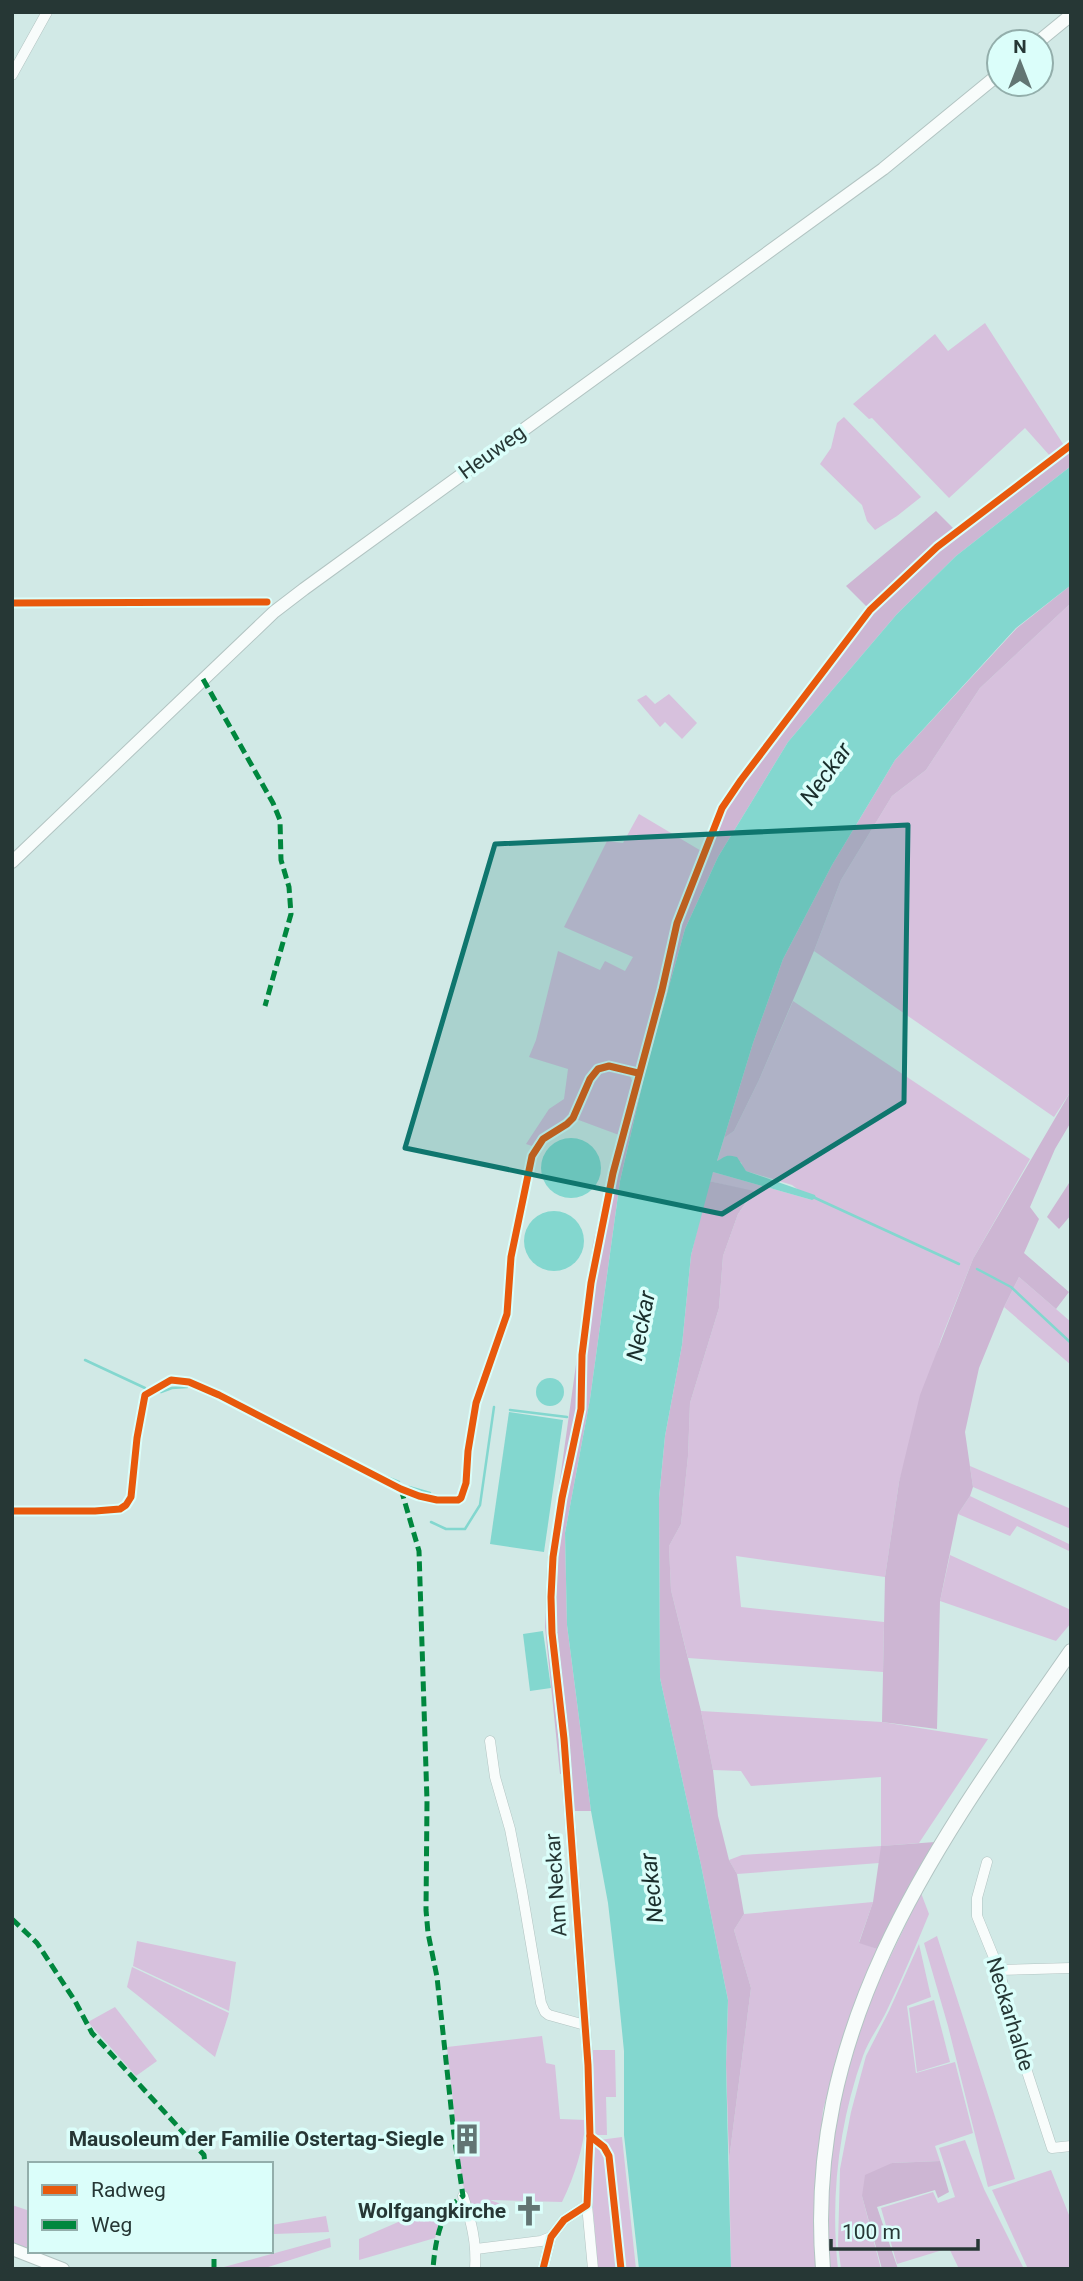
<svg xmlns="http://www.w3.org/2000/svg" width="1083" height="2281" viewBox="0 0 1083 2281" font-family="Roboto,sans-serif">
<rect width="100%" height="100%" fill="#d1e9e6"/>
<g fill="#d7c1dd">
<path d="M985,323l80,124 -14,10 -26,-29 -76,70 -77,-80 -3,1 -16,-15 82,-70 13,17z"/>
<path d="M844,417l77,80 -24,19 -22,14 -8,-9 -5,-16 -42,-41 11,-16 6,-25z"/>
<path d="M1071,603v488l-17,26 -240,-166 27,-71 51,-84 34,-26 54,-82z"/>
<path d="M669,694l28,29 -15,16 -17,-17 -5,5 -23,-27 9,-5 9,9z"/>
<path d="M639,814l64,38 -30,70 -14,66 -24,83 -29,-7 -9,4 -12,15 -11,27 -7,9 -25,17 -10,10 -6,-2 23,-35 15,-10 4,-30 -39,-12 7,-17 22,-89 42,19 5,-9 20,10 8,-14 -69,-30 43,-86 16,2z"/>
<path d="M793,1001l237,158 -57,100 -32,80 -42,143 -14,95 -149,-21 5,51 143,15 -1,50 -195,-14 -17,-68 -2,-44 12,-22 7,-68 2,-53 29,-95 4,-52 15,-42 16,-22 -45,-11 4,-9 99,28 -20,-15 -46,-14 -3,-3 -2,-6h-24l7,-24 10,-7 25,-51z"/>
<path d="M606,1068l24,8 2,5 -13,54 -43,-16c7,-16 11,-45 30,-51z"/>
<path d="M1019,1277l52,45v43l-67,-58z"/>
<path d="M970,1466l101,43v20l-98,-42z"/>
<path d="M970,1496l101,49v7l-54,-26 -7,10 -52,-22z"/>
<path d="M950,1555l121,55v13l-15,18 -116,-40z"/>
<path d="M701,1711l181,11 106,17 -69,104 -37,3 -3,17 -142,11 -8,-14 13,-5 139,-9v-69l-130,9 -10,-15 -28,-1z"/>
<path d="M921,1893l8,21c-13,31 -26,63 -41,94 -7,16 -19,31 -25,48 -24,67 -33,142 -25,213h-9l-2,-51 3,-55 12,-78 24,-78z"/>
<path d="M873,1902l-14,40 18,7 -39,105 -15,56 -8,86 5,73h-89l-2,-109 22,-172 -17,-58 10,-16z"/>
<path d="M937,1936l78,243 -27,8 -40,-161 -24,-83z"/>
<path d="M137,1941l99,21 -7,49 -96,-45z"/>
<path d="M919,1944l12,53 -24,9 9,67 39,-11 18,71 -38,13 5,15 -48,2 -30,33 19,73h-40l-3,-24 2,-76 11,-57 15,-56 23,-45z"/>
<path d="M132,1967l97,46 -14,44 -88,-70z"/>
<path d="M934,2000l16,62 -33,10 -8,-64z"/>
<path d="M115,2007l42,54 -21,15 -48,-54z"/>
<path d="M542,2036l4,27 9,2 5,54 26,1c-3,29 -11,55 -24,82l-72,-2 14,5 -1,16h-26l-11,-24 -5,-22 -14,-128z"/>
<path d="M593,2050h22l1,47h-10l1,38h-14z"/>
<path d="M622,2137l14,132h-38l-5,-60 -1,-68z"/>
<path d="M965,2140l19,49 40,80h-65l-10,-21 -52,16 -16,-56 52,-16 5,11 17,-6 -16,-49z"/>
<path d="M1051,2170l20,50v49h-43l-36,-79z"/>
<path d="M440,2204l1,11 -6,23 -76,22v-21z"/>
<path d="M12,2205l18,6v38l-18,-6z"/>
<path d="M326,2216l3,16 -55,2 -3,-9z"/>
<path d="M330,2238l1,9 -69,22h-37l-1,-2z"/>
</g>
<g fill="#cdb6d3">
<path d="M1071,442v24l-115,90 -59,58 -109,128 -70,115 -33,72 -40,144 -25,108 -30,218 -25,134 2,92 24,186h-19l-3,-38 -9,1 -15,-147 4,-69 44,-315 42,-172 24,-83 14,-66 47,-115 149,-198 -23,-23 90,-75 19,19z"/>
<path d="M1071,585v18l-91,85 -54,82 -34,26 -51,84 -27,71 -55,129 -25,51 -10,7 29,-95 30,-84 49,-94 63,-105 122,-132z"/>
<path d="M1071,1091v31l-16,27 -25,58 9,12 -15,34 45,39 -13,17 -37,-32 -15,30 -25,61 -14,64 8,55 -3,9 -12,18 -18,87 -3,128 -55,-7 3,-145 14,-95 21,-87 53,-136z"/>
<path d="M1071,1180v35l-12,14 -12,-12z"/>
<path d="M709,1181l45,10 -16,23 -15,42 -4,52 -29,95 -2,53 -7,68 -12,22 2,44 30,121 12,59 5,46 11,44 8,14 7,40 -10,16 17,58 -22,172 -3,-96 2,-64 -27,-135 -41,-187 -1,-180 6,-62 17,-91 9,-90z"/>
<path d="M935,1842l-58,107 -18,-6 14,-41 8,-56z"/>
<path d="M940,2161l9,31 -11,6 -3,-8 -58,17 21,62h-16l-20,-73 3,-21 27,-12z"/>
</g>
<g fill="#83d7cf">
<path d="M1071,466v119l-55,43 -121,132 -63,105 -49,94 -30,84 -36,118c9,-4 7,-7 20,-4l9,14 69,24 1,3 -4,2 -99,-28 -22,83 -9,90 -17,91 -6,62 1,180 41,187 27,135 -2,64 5,205h-92l-15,-134v-84l-7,-70 -9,-78 -17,-92 -24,-186 -2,-92 25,-134 30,-218 25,-108 40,-144 33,-72 70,-115 109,-128 59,-58z"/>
<circle cx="571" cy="1168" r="30"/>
<circle cx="554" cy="1241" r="30"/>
<circle cx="550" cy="1392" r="14"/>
<path d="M509,1412l54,8 -19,132 -54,-8z"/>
<path d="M543,1631l8,57 -21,3 -7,-57z"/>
</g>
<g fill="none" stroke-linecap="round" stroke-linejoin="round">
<g stroke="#83d7cf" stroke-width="2.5">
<path d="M813,1197l146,67"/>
<path d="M977,1269l34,18 60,56"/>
<path d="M85,1360l60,28"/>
<path d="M197,1383l154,80 48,19"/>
<path d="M161,1392l11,-4 15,-1"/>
<path d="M510,1410l57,7"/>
<path d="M409,1487l21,6"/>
<path d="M431,1522l15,7h19l15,-24 14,-98"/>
</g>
<g stroke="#b2c4c2" stroke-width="11">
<g id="minor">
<path d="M12,75l35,-63"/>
<path d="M553,1557l-2,40 1,36 12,106 24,326 2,71 -3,69 6,64"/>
<path d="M490,1741l5,36 15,52 12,62 19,112 4,9 4,3 36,10"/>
<path d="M987,1862l-10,36v18l22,54 20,77 33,101 19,-2"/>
<path d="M999,1970l72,-2"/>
<path d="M463,2196c8,25 14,46 12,73"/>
<path d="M476,2249l65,-8 10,-4"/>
<path d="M543,2269l8,-32 13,-17 23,-15"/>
</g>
</g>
<g stroke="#b2c4c2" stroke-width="14">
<g id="tertiary">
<path d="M1038,42l33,-27"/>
<path d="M12,862l262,-250 30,-23 579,-420 116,-95"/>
<path d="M12,2249l51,20"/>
</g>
</g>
<g stroke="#b2c4c2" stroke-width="16">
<path id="secondary" d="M823,2269c-20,-246 115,-427 248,-618"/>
</g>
<use href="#minor" stroke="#f8fcfb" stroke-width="10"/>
<use href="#tertiary" stroke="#f8fcfb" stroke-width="12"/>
<use href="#secondary" stroke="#f8fcfb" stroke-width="14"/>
<g stroke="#00873e" stroke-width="5" stroke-dasharray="10 5" stroke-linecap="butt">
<path d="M203,679l70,124 7,17 1,40 8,27 2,27 -26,92"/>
<path d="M401,1489l18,62 8,250 -1,109 2,23 9,44 17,158 9,61c-23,14 -28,47 -30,73"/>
<path d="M12,1919l25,24 38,58 17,32 112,122 1,9"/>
<path d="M214,2269v-18"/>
</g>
<g stroke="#dbfefa" stroke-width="11">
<g id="cycleway">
<path d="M12,603l255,-1"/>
<path d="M12,1511h83l25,-2 6,-4 5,-8 6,-59 8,-43 26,-15 18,2 30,13 182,94 18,7 18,4h21l3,-2 5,-15 2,-32 8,-48 31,-89 4,-57 21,-101 11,-17 24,-15 6,-6 17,-39 8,-10 11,-3 29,7"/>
<path d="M590,2136l14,11 5,9 12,113"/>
<path d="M543,2269l8,-32 13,-17 23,-15 3,-69 -2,-71 -24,-326 -12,-106 -1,-36 2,-40 9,-59 19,-89 1,-54 9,-72 22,-110 49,-183 15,-67 45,-115 19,-28 129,-170 67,-63 134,-102"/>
</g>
</g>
<use href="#cycleway" stroke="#e8590c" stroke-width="7"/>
</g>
<path fill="#0f766e" fill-opacity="0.2" stroke="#0f766e" stroke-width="5" stroke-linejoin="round" d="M908,825l-4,277 -182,112 -317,-66 90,-304z"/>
<defs>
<g id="building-bare" transform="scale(2.415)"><path d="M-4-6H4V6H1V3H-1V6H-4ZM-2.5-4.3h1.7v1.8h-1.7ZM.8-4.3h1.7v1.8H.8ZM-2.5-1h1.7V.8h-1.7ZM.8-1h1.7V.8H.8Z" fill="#627573" stroke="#dbfefa" stroke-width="2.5" paint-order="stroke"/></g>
<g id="church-bare" transform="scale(2.415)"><path d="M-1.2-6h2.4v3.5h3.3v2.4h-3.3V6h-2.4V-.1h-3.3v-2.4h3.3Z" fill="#627573" stroke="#dbfefa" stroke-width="2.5" paint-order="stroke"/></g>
</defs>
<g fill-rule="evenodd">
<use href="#building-bare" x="467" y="2139"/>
<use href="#church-bare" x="529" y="2211"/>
</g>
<g text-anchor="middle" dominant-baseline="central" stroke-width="7" stroke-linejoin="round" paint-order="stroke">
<g font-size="21" fill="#263735" stroke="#dbfefa">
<text transform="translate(492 452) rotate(-36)">Heuweg</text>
<text transform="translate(556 1885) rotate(-94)">Am Neckar</text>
<text transform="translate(1010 2014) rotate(73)">Neckarhalde</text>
</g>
<g font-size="21" font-weight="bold" fill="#263735" stroke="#dbfefa" text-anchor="end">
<text x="444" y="2139">Mausoleum der Familie Ostertag-Siegle</text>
<text x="506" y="2211">Wolfgangkirche</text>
</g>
<g font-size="23" font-style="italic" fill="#1a2e2c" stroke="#dbfefa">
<text transform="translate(826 774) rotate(-54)">Neckar</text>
<text transform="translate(641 1326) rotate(-79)">Neckar</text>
<text transform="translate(652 1888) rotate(-96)">Neckar</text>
</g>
</g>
<rect width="1083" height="2281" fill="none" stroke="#263735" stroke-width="28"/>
<rect x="28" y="2162" width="245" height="91" fill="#dbfefa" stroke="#93aeab" stroke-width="2"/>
<rect x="42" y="2185" width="35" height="10" fill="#e8590c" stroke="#93aeab" stroke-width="2"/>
<text x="91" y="2197" font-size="21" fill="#263735">Radweg</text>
<rect x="42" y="2220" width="35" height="10" fill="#00873e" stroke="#93aeab" stroke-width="2"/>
<text x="91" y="2232" font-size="21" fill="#263735">Weg</text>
<g transform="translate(1020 63)"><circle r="33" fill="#dbfefa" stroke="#93aeab" stroke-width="2"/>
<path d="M0-5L12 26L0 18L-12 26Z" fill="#627573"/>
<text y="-10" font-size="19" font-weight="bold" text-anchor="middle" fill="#263735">N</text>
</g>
<path d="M831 2239v10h147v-10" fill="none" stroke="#263735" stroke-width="3.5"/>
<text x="842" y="2239" font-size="21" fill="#263735" stroke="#dbfefa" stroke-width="5" paint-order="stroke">100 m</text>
</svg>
